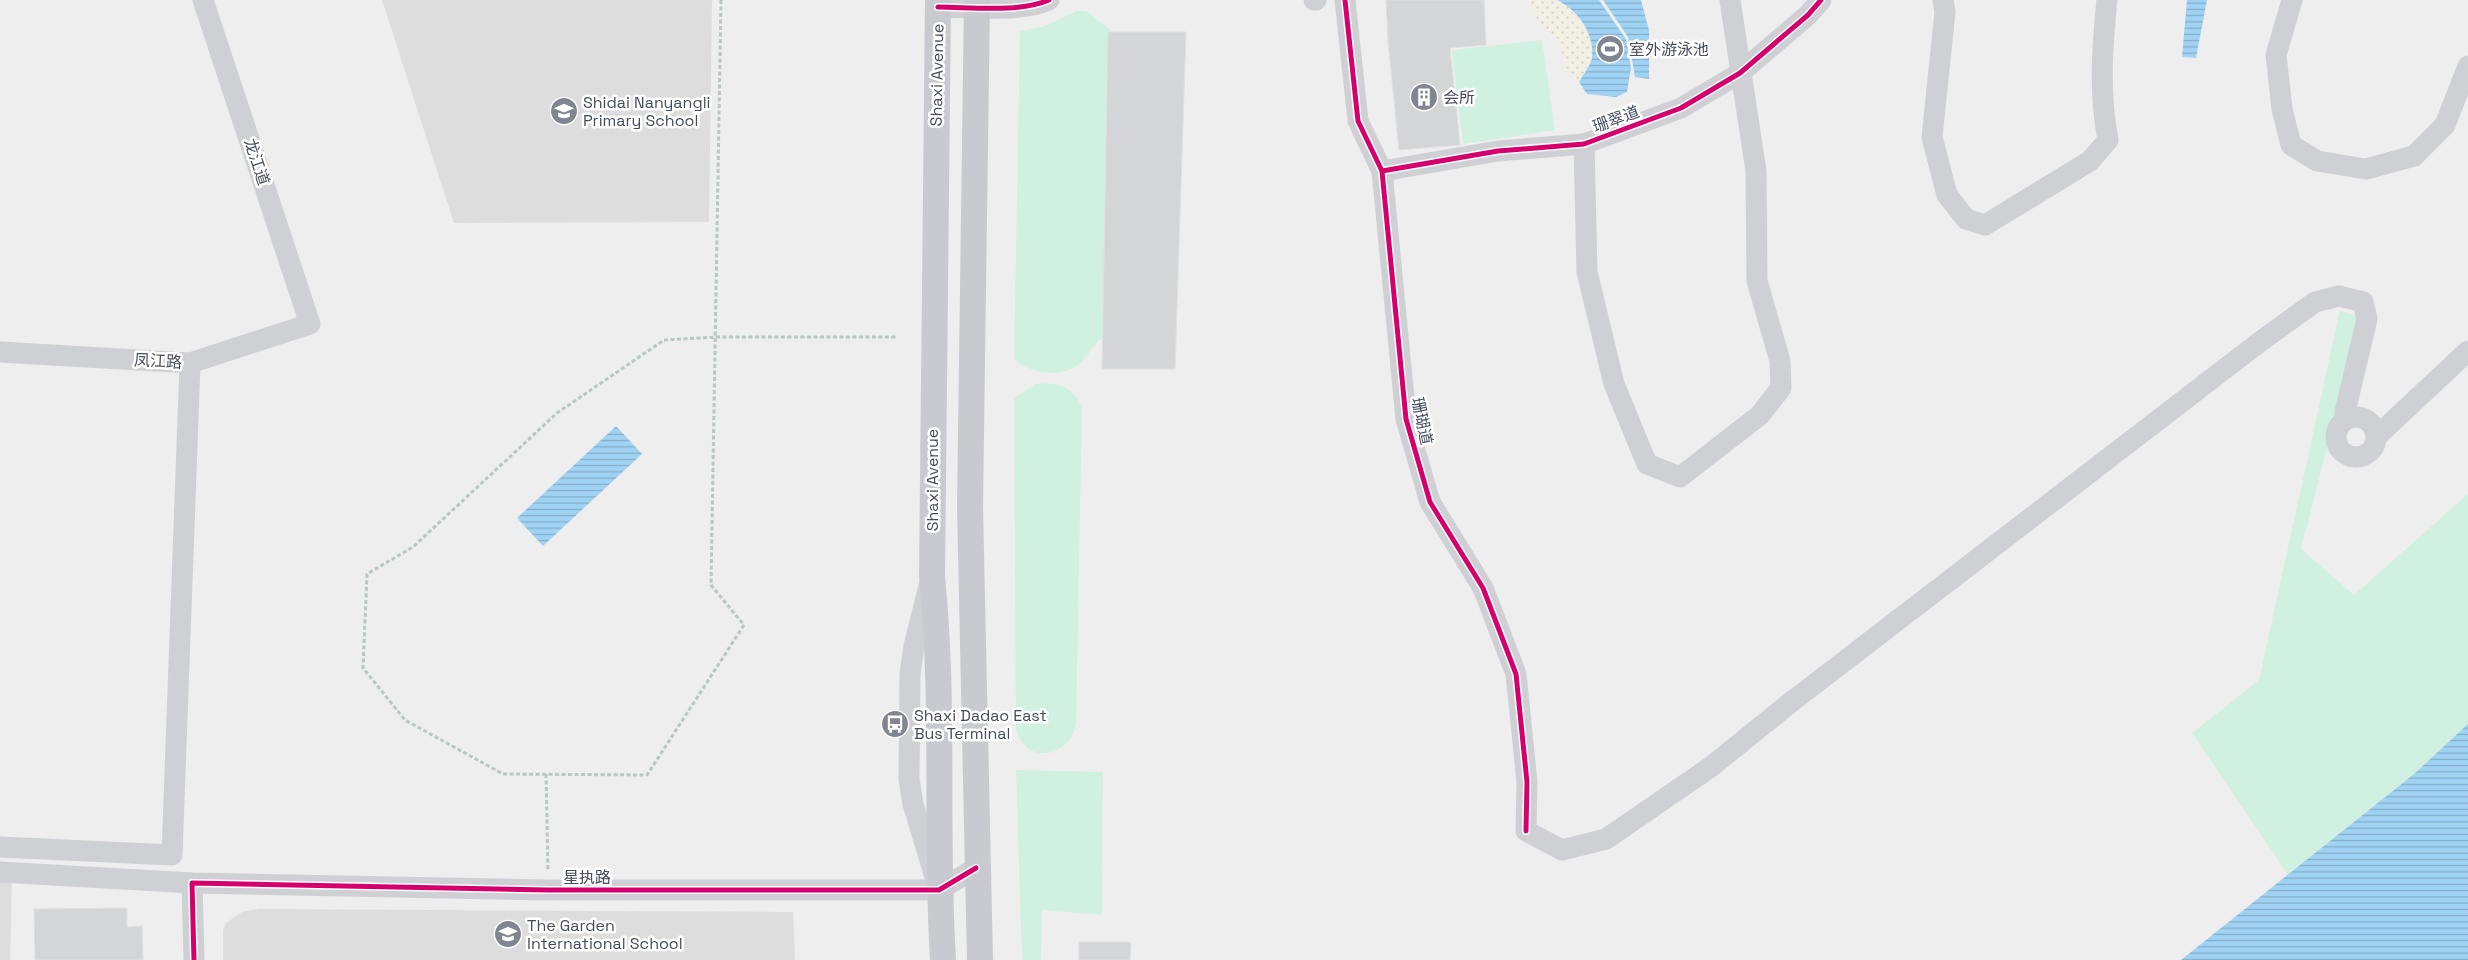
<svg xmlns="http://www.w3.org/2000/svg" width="2468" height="960" viewBox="0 0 2468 960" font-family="'Space Grotesk','Noto Sans SC',sans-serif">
<defs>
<pattern id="sand-dots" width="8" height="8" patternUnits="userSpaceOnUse" patternTransform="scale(1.25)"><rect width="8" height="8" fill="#f2efe4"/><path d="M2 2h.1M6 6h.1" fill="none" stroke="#d1cfc6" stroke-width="1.8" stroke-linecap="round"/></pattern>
<pattern id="water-rules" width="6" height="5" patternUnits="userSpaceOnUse" patternTransform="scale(1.25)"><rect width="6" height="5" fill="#a0d3f3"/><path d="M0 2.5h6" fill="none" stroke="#84adc8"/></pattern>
</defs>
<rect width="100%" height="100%" fill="#efeeee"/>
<g fill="#deddde">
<path d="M382,0h330l-3,222 -255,1z"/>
<path d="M0,877l12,1 -2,82h-10z"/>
<path d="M259,909l534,3 2,48h-572v-30l3,-7 16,-11z"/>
</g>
<g fill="#d0f1e2">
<path d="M1076,11h10l26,20 -4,304c-17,8 -16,19 -29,29 -18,15 -50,9 -65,-5l6,-328 23,-4z"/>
<path d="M1542,40l13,90 -92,14 -11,-94z"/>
<path d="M2340,310l20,8 -59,231 53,46 114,-101v230l-54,50 -126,101 -96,-142 67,-53z"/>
<path d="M1035,384c22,-2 39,2 47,24l-6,315c-5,35 -51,43 -60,6l-2,-331z"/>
<path d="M1016,770l87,2 -1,143 -60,-5 -1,50h-19z"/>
</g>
<path fill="url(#sand-dots)" d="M1528,0h29l10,5 24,31 1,23 -13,23 -15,-17 -1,-10 -8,-18 -18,-17z"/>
<g fill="url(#water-rules)">
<path d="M1557,0h42l27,39 5,29 -4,24 -11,5 -29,-3 -8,-12c4,-7 12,-17 13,-24 3,-24 -14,-48 -35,-58z"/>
<path d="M1603,0h38l8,30v49l-14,-2 -7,-40z"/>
<path d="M2187,0h20l-11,58 -14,-1z"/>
<path d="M616,426l26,28 -99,92 -26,-28z"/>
<path d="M2468,724v236h-287l233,-186z"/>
</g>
<g fill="#d4d5d7" stroke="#e0e0e1">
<path d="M1386,0h98l2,45 -36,3 10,97 -61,5 -11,-109z"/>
<path d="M1108,32h78l-11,337h-73z"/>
<path d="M127,908v19l15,-1 1,34h-108l-1,-51z"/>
<path d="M1079,942h52l-1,18h-51z"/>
</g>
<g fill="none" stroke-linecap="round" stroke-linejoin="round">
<g stroke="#b8c6c4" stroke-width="3" stroke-dasharray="4 2.5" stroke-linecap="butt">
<path d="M721,0l-10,585 33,40 -97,150 -144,-1 -98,-54 -42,-52 4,-94 46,-27 144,-134 107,-73 52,-3h180"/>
<path d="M546,774l2,97"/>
</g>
<g stroke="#cfd0d4" stroke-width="21">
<path d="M1314,0h2"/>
<path d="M1345,0l13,121 24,50 24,248 24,83 53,86 33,86 11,108 -1,49 36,19 44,-11 106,-73 78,-63 471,-362 54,-39 24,-6 24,6 4,17 -22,93 1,7"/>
<path d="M1943,0l2,12 -13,125 15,58 19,24 19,6 105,-64 18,-21c-9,-47 -6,-92 -1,-140"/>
<path d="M2292,0l-16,55 6,54 9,36 26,16 49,8 48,-13 31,-31 23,-59"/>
<path d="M938,7c32,0 81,6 111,-7"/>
<path d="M1584,144l3,128 27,112 33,80 33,13 80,-62 21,-27 -1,-27 -23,-80 -1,-110 -26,-171"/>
<path d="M1382,171l116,-20 86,-7 97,-36 59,-35 68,-58 13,-15"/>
<path d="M0,352l190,11 120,-39 -107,-324"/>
<circle cx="2356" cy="437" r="20"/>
<path d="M2376,437l92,-86"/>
<path d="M929,586l-15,60 -4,28 -1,105 4,25 22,73"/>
<path d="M0,847l172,8 18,-492"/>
<path d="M0,872l192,11 356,7h391l37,-22"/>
<path d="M192,883l2,77"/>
</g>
<g stroke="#c8cad0" stroke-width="26">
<path d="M938,0l-6,577c13,127 3,256 11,383"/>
<path d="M977,0l-7,507 10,453"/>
</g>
<g stroke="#fff" stroke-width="8">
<g id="cycleway">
<path d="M1345,0l13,121 24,50 24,248 24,83 53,86 33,86 11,108 -1,49"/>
<path d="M938,7c32,0 81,6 111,-7"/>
<path d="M1382,171l116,-20 86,-7 97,-36 59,-35 68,-58 13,-15"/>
<path d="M194,960l-2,-77 356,7h391l37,-22"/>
</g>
</g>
<use href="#cycleway" stroke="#d6006c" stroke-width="5"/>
</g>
<defs>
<g id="stadium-disc" transform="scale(1.4375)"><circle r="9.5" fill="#808590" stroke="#fff"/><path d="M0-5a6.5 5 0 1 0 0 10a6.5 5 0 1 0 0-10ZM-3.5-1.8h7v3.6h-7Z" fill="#fff"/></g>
<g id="building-disc" transform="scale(1.4375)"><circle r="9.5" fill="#808590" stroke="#fff"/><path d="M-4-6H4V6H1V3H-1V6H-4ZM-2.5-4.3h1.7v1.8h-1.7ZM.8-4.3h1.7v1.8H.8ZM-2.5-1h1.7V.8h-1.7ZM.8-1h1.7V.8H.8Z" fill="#fff"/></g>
<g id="school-disc" transform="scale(1.4375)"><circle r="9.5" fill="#808590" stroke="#fff"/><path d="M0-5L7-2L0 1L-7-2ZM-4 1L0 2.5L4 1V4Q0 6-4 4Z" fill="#fff"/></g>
<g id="bus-disc" transform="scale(1.4375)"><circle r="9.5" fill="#808590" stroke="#fff"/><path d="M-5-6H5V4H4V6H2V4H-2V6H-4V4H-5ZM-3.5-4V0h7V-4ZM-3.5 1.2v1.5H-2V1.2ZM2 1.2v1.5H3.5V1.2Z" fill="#fff"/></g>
</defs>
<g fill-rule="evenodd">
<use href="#stadium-disc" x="1610" y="49"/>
<use href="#building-disc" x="1424" y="97"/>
<use href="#school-disc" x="564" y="111"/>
<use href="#bus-disc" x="895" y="724"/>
<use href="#school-disc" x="508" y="934"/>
</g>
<g text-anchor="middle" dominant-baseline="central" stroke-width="5" stroke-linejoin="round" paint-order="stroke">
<g font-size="16" fill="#444c5d" stroke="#fff" text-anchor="start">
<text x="1629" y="49">室外游泳池</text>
<text x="1443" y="97">会所</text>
<text x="583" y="102">Shidai Nanyangli<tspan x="583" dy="18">Primary School</tspan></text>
<text x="914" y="715">Shaxi Dadao East<tspan x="914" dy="18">Bus Terminal</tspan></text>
<text x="527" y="925">The Garden<tspan x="527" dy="18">International School</tspan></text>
</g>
<g font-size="16" fill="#444c5d" stroke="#fff">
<text transform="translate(937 75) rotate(-89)">Shaxi Avenue</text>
<text transform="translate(1616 119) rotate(-20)">珊翠道</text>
<text transform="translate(257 162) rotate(72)">龙江道</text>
<text transform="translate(158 361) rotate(3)">凤江路</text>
<text transform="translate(1422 421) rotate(78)">珊瑚道</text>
<text transform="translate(932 480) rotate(-90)">Shaxi Avenue</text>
<text x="587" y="877">星执路</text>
</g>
</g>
</svg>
